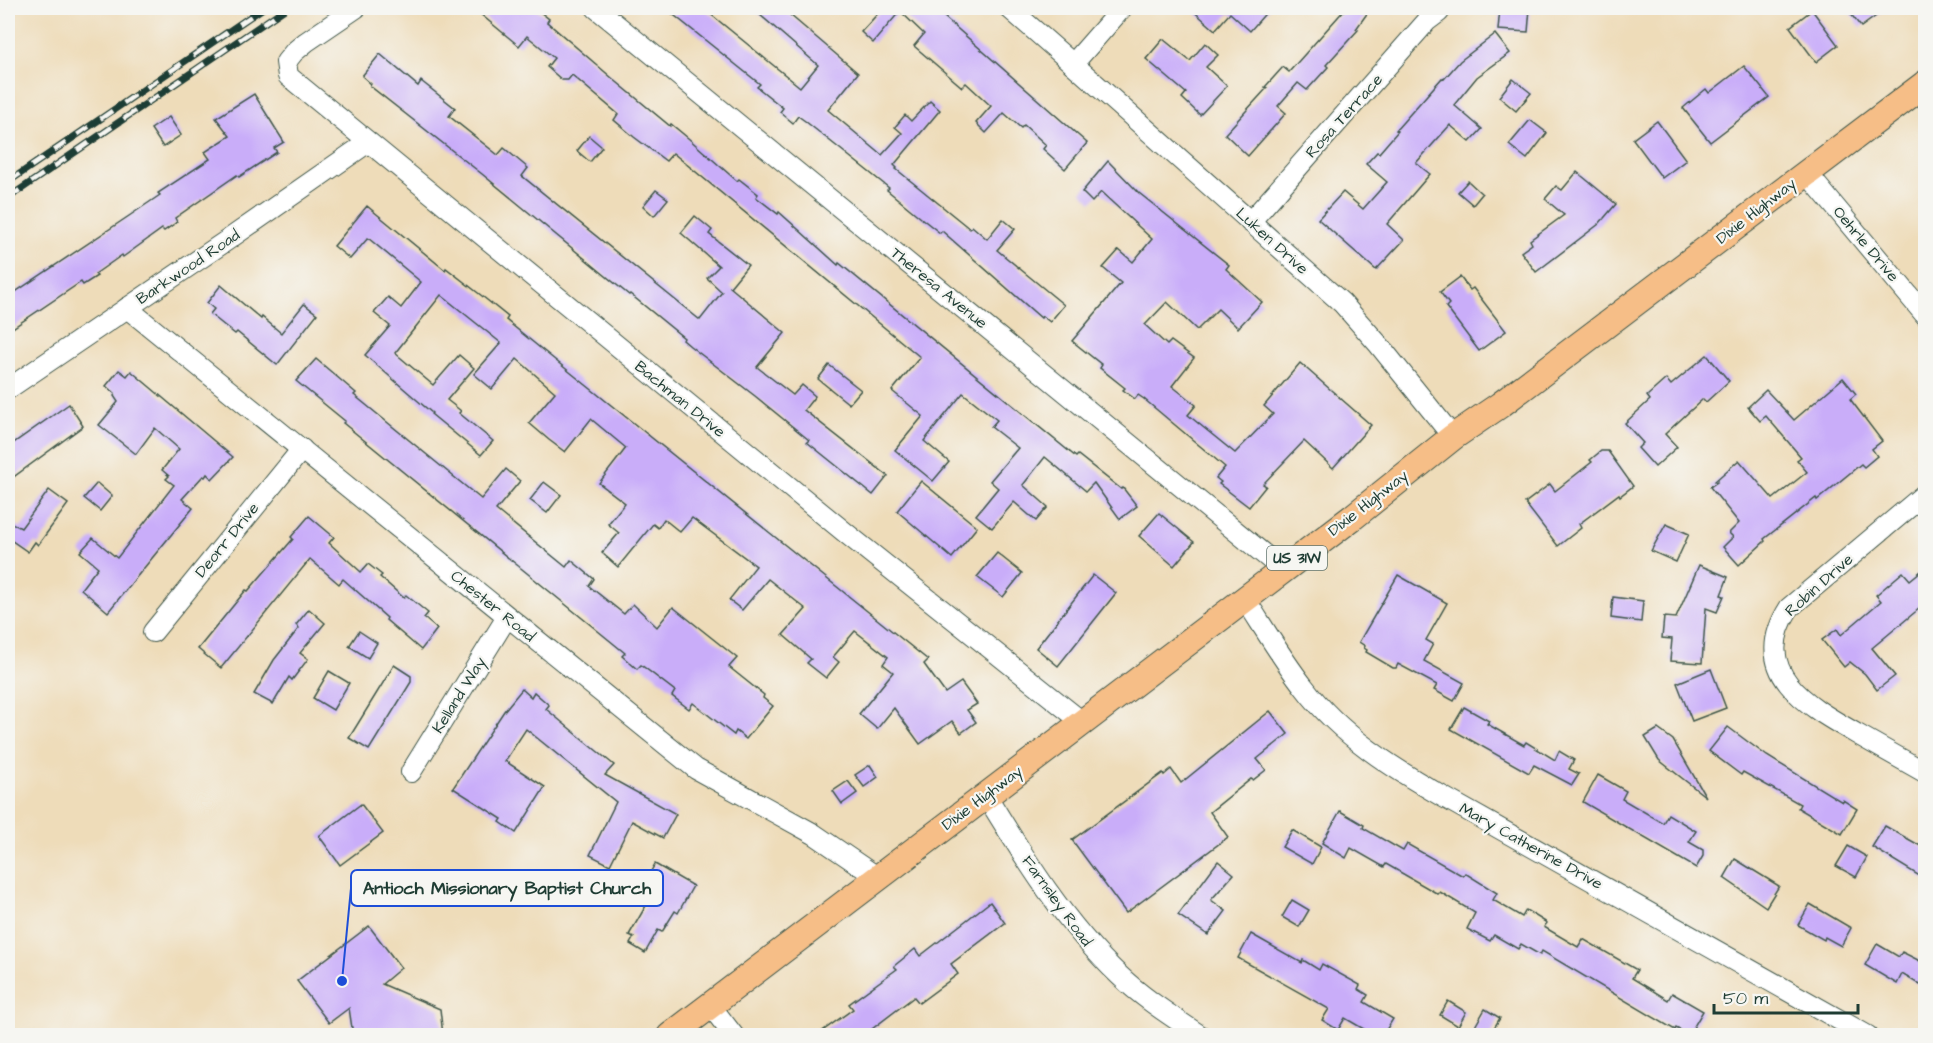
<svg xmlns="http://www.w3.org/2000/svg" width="1933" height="1043" viewBox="0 0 1933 1043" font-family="'Architects Daughter',sans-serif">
<rect width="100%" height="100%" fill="#f6f6f2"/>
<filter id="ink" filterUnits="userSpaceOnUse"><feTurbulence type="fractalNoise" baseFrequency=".0167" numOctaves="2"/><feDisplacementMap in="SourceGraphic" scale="12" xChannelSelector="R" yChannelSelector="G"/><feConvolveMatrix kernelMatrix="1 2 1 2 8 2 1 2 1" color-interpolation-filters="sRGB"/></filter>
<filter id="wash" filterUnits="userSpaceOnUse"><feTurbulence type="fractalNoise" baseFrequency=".008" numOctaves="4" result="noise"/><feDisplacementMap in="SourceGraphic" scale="24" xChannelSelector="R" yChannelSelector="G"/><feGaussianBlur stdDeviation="1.35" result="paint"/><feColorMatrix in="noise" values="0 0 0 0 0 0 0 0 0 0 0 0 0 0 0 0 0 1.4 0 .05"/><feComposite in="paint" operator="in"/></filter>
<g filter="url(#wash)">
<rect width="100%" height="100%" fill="#eedcb9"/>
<g id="blocks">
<g fill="#c9adf9">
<path d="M473,8h62l14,11 -2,3 65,56 58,48 1,-2 17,14 49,43 2,-2 19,15 -2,3 22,17 1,-2 59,53 1,-2 237,194 2,-2 43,34 2,-1 14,18 -17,13 -26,-36 -8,8 -41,-34 -22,28 25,22 -12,14 -22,-19 -22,26 -16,-13 22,-27 -8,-7 28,-33 -27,-21 6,-7 -34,-27 -39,48 25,21 -16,19 -38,-31 28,-34 -31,-25 28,-34 -247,-204 -7,8 -32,-24 -20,-17 4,-6 -46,-39 -4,5h-6l-15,-13 7,-9 -27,-22 -8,10z"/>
<path d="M665,8h38l97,79 18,-22 -66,-57h44l-6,7 68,58 -30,37 54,45 20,-22 -7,-6 10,-12 6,6 19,-20 10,9 -46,55 3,3 -1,1 74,60 2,-3 15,13 16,-20 12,10 -18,21 67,55 -14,17 -8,-6 -1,2 -99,-87 -2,2 -19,-15 -34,-28 2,-2 -84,-67 -7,-5 -5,7 -13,-11 3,-4 -26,-21 3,-3z"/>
<path d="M883,8h51l153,135 -22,26 -22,-20 3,-4 -22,-20 -3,3 -17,-15 -18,20 -10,-10 15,-17 -25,-23 -4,4 -48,-41 10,-12 -24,-23 -27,32 -12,-11z"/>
<path d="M1190,8h80l-20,23 -20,-18 -15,17z"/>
<path d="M1346,8h25l-15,21 2,1 -32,35 2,2 -21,23 -9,-7 -20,23 8,7 -38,43 -23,-22 42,-46 -2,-1 18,-20 6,5z"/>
<path d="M1500,8h30l-2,24 -30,-2z"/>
<path d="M1846,8h41l-26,19z"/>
<path d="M1812,10l26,35 -22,17 -26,-35z"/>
<path d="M1495,34l15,19 -33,24 -23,28 28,24 -12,13 -20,-17 -34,38 14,11 -43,50 17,16 -28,30 -58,-51 25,-27 20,17 24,-27 -21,-18 11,-12 2,1 19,-22 -2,-1 46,-52 2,1 16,-18z"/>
<path d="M1163,39l27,22 15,-18 13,12 -12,12 21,19 -27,29 -18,-17 4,-5 -40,-34z"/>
<path d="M380,54l38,32 3,-5 34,27 -6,8 49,39 6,-7 24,20 -6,8 178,144 22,-28 -15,-14 12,-12 -38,-33 14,-17 17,14 -3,4 39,31 -18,22 55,46 -28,34 36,28 9,-10 13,11 -11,14 84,66 -15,19 -66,-53 2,-2 -54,-44 -65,-50 -7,-6 1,-2 -54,-44 -1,1 -147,-121 -112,-88 1,-2 -9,-8z"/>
<path d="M1744,66l25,31 -59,45 -27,-34 23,-19 3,4z"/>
<path d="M1513,79l18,14 -15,18 -17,-14z"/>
<path d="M254,94l30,48 -10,6 3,4 -38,25 -2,-2 -62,43 2,4 -13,9 -2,-2 -39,28 -1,-2 -27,19 2,2 -14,9 -2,-3 -73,49v-34l121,-81 31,-21 -2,-2 52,-34 -5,-7 25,-16 -14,-18z"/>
<path d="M169,117l12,18 -18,12 -12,-18z"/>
<path d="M1530,120l17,13 -20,26 -18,-14z"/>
<path d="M1657,121l29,39 -24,18 -29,-39z"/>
<path d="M589,136l13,11 -12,15 -13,-11z"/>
<path d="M1108,161l31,32 90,72 -3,4 36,33 -24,26 -20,-19 -21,21 -30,-28 -22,23 22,20 4,-4 23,17 -22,28 24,19 -8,10 47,38 38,-39 -9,-8 36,-43 71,62 -38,43 -29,-27 -41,43 3,2 -17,21 -30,-23 2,-2 -5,-4 9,-11 -81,-68 -6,-4 -3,4 -12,-9 2,-2 -25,-20 2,-3 -30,-24 49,-58 -18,-15 16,-18 14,12 19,-23 -51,-47 -9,10 -10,-10z"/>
<path d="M1577,172l39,32 -17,20 -63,48 -15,-20 11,-8 -2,-4 34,-25 -19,-16 11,-13 6,4z"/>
<path d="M1468,181l14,13 -9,11 -15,-13z"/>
<path d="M656,190l12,9 -14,17 -11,-10z"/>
<path d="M367,206l78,64 1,-2 36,28 26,21 -2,3 39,32 383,308 -4,4 21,29 16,-11 16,22 -10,6 9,12 -15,11 -9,-12 -32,23 -26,-36 -17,21 -18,-15 34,-42 -10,-8 5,-7 -33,-26 -22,26 6,5 -13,16 -19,-15 4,-4 -28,-24 23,-26 -38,-30 -26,31 -13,-10 27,-34 -64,-48 -12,14 -16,-13 -6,9 -5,-4 -35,43 -16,-14 17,-20 -11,-9 17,-21 -26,-20 27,-35 -35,-29 -26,33 -16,-12 -20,-17 26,-31 -38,-33 -25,30 -18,-15 27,-31 -60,-48 -46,58 38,32 26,-30 15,13 -27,32 14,11 -2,2 34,28 -12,14 -50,-41 1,-1 -67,-58 25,-29 -16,-13 14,-16 13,11 20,-26 -53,-44 -18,21 -16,-13z"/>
<path d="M1460,277l10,13 3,-2 33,43 -27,20 -33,-44 3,-3 -9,-12z"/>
<path d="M221,285l40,34 1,-2 19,16 23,-29 13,10 -40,51 -40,-33 -2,2 -25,-20 4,-5 -7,-6z"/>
<path d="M1707,355l22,26 -23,21 -3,-3 -38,35 12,13 -22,20 -17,-19 5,-5 -18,-20 25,-23 -3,-4 19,-17 5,6z"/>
<path d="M316,359l40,34 -2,2 127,104 25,-30 14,12 -24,29 70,57 5,-7 23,19 -5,7 35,28 9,-10 24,23 16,-20 64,51 -8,9 35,28 -1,3 10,8 -27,33 -10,-8 -2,4 -41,-32 -4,6 -17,-13 3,-5 -34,-26 -4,4 -15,-13 3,-3 -282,-230 2,-2 -49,-40z"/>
<path d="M829,365l32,25 -12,14 -31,-25z"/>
<path d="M119,370l8,6 4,-5 102,86 -21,22 -5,-5 -2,3 -2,-1 -21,23 11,9 -85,104 -27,-23 17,-22 -18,-15 13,-14 24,20 57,-73 -8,-6 3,-3 -7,-6 17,-21 -24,-21 -19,26 -37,-29 19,-23 -4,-6 1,-2 -9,-8z"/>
<path d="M1843,378l13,16 -6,5 32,42 -10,8 5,7 -13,11 -3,-3 -44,36 -1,-2 -52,41 1,2 -26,24 -16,-18 10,-10 -4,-4 10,-10 -29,-36 7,-5 -2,-1 24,-21 34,39 34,-27 -10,-12 4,-3 -35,-41 -6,5 -12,-14 18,-17 28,30z"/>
<path d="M69,404l14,22 -75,55v-34z"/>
<path d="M1601,451h7l25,35 -13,10 -1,-2 -40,30 2,4 -23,18 -33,-43 25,-19 5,7 37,-29 -2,-2z"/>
<path d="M921,481l56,46 -25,31 -55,-47z"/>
<path d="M544,482l17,13 -14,18 -17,-13z"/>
<path d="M97,483l15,13 -12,15 -16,-13z"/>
<path d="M49,490l19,14 -30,41 -3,-3 -7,10 -20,-14v-17l13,7z"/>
<path d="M1159,513l35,29 -20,24 -35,-30z"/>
<path d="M309,516l25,21 -5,6 32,29 7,-8 14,11 -2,2 24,21 2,-3 22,18 -4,5 13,11 -16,21 -35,-30 1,-2 -44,-39 -4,5 -29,-25 -89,109 -23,-19 48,-59 2,1 45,-52 -2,-2z"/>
<path d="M1666,524l23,10 -13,28 -25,-11z"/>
<path d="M997,553l25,20 -19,24 -26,-20z"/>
<path d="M1699,565l29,12 -7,18 3,1 -7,16 -11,-4 -4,55 -32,-2 2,-22 -10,-1 2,-21 12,1z"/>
<path d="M1926,567v36l-54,45 23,28 -18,14 -12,-16 -15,-12 -6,5 -22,-27 15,-11 4,6 40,-34 -5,-6 27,-23 7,8z"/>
<path d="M1093,575l23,18 -58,73 -22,-18z"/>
<path d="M1398,575l49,28 -21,37 7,4 -9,17 40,22 -10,18 -20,-11 3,-5 -39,-21 -2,4h-3l-27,-16 1,-2 -3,-2 1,-2 -6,-4z"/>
<path d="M1613,597l30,4 -2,21 -30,-4z"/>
<path d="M309,609l16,14 -25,30 8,6 -16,21 -3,-3 -16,27 -19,-10 20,-34 25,-32 -3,-3z"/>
<path d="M359,631l18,12 -9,15 -19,-12z"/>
<path d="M394,665l17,11v6l-42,68 -20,-12z"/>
<path d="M1711,669l15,39 -34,13 -15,-38z"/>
<path d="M329,671l20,12 -16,27 -20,-12z"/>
<path d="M522,689l9,8 3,-5 15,13 -3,4 68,56 -9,10 71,39 -13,24 -31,-17 -22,44 -20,-10 26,-53 -90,-73 -21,32 40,26 -29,46 -16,-11 2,-3 -49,-31 51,-77z"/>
<path d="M1464,707l25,14 -2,3 37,21 2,-3 29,18 4,-9 15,9 -5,9 10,5 -7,11 -38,-20 -5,8 -78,-44z"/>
<path d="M1270,711l18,23 -31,25 9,11 -13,10 -2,-1 -41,33 18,25 -102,76 -54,-73 91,-67 1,2 7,-6 10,14z"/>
<path d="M1728,727l39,29 75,46 1,-2 14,9 -15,25 -44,-26 2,-4 -57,-32 -2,3 -32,-24z"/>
<path d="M1658,729l15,11 33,57 -47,-37 -14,-23z"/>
<path d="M870,765l8,12 -14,10 -9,-12z"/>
<path d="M1598,775l28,16 -4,8 41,24 5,-9 28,17 -7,11 14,8v6l-7,12 -113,-66z"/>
<path d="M848,781l9,12 -15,11 -9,-13z"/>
<path d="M361,804l22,29 -43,32 -21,-29z"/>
<path d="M1340,811l24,14 -1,3 40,23 4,-7 56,32 2,-3 32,20 -4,7 29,17 4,-7 21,13 -3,4 34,20 5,-8 54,31 -5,8 36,22 4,-7 31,18 -14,24 -13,-7 -1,2 -133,-79 -2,4 -19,-11 -3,5 -24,-14 -4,6 -23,-12 8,-16 -35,-21 -2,2 -52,-30 -2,3 -33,-19 -5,10 -24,-15z"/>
<path d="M1885,826l41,23v31l-54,-33z"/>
<path d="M1292,830l29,17 -9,17 -30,-17z"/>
<path d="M1848,846l19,11 -11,20 -20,-11z"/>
<path d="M1735,859l44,27 -13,21 -42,-29z"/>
<path d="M1218,861l16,13 -23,26 15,11 -18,24 -30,-20z"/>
<path d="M655,864l38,22 -15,27 -3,-2 -13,21 -4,-2 -13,23 -15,-9 4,-7 -5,-2 22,-38 -11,-6z"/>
<path d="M1292,900l17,10 -10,17 -17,-10z"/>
<path d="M990,902l15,21 -54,41 7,10 -39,29 -5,-6 -50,38h-47l36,-26 -4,-5 48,-35 -3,-3 21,-17 5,7z"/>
<path d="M1810,904l41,24 -10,18 -16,-9 -1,3 -26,-15z"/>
<path d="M369,926l32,42 -19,16 58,25 3,26h-90l-4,-27 -20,15 -32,-42z"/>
<path d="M1251,934l51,29 1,-3 16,10 3,-6 38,21 -2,4 10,6 -4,7 29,17 -10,16h-9l-29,-17 -7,12 -16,-10 7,-11 -91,-51z"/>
<path d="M1877,944l22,13 3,-5 24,12v12l-6,9 -18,-11 -5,10 -32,-19z"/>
<path d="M1448,1001l18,11 -8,14 -18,-11z"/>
<path d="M1485,1009l15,9 -10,17h-8l-9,-5z"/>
</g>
</g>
</g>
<g filter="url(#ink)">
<use href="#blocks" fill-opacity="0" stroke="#3e5548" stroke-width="1.5"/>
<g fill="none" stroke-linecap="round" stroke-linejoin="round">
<g stroke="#3e5548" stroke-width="22">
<g id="minor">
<path d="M356,8l-50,34 -12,10 -8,10 2,14 559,458 234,187"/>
<path d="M596,8l686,561"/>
<path d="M1009,8l64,56 49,-56"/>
<path d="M1073,64l269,239 37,42 74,92"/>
<path d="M1806,172l120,144"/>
<path d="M1250,222l177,-201 12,-9"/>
<path d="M127,308l569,461 118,65 63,43"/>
<path d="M8,389l221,-150 138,-96"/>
<path d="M1926,493l-137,115c-41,65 19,98 68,126 23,13 46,26 69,39"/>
<path d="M1245,599c19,29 37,60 59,88 37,49 90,82 143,112l421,237"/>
<path d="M153,632l149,-183"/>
<path d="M411,772l96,-155"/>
<path d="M986,795c39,64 79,129 134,181 24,23 53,41 81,60"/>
<path d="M710,1005l24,31"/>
</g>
</g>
<g stroke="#3e5548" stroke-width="28">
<path id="major" d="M670,1036l683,-519 100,-80 47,-32 426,-322"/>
</g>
<use href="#minor" stroke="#fff" stroke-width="20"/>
<use href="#major" stroke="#f6be87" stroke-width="26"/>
<g stroke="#1f3d34" stroke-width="7">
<g id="rail">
<path d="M8,182l255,-174"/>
<path d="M8,198l278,-190"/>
</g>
</g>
<use href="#rail" stroke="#f6f6f2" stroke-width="4.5" stroke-dasharray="14" stroke-linecap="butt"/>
</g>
</g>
<g text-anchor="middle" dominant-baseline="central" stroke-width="4.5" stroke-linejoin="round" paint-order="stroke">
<rect fill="#f6f6f2" stroke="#60746d" stroke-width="1.5" x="1267" y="546" width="60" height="24" rx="4.5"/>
<g font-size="15" font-weight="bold" fill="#1f3d34">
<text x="1297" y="558">US 31W</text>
</g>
<g font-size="16" fill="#1f3d34" stroke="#f6f6f2">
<text transform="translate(1344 116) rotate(-48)">Rosa Terrace</text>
<text transform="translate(1756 211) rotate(-38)">Dixie Highway</text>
<text transform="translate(1272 241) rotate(42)">Luken Drive</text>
<text transform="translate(1866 244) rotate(50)">Oehrle Drive</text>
<text transform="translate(188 267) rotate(-34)">Barkwood Road</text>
<text transform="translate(939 288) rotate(39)">Theresa Avenue</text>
<text transform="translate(680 399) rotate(39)">Bachman Drive</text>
<text transform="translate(1368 503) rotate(-38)">Dixie Highway</text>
<text transform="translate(227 540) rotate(-51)">Deorr Drive</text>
<text transform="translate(1819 585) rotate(-42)">Robin Drive</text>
<text transform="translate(493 606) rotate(39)">Chester Road</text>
<text transform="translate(459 695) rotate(-58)">Kelland Way</text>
<text transform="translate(982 798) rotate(-37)">Dixie Highway</text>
<text transform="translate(1531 846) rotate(29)">Mary Catherine Drive</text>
<text transform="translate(1057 901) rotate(54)">Farnsley Road</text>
</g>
</g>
<path fill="none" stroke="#1d4ed8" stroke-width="2" d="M342 981L351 888"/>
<circle fill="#1d4ed8" stroke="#f6f6f2" stroke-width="2" cx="342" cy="981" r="6"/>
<rect fill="#f6f6f2" stroke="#1d4ed8" stroke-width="2" x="351" y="870" width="312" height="36" rx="6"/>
<g font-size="18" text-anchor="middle" font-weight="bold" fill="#1f3d34">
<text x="507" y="894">Antioch Missionary Baptist Church</text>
</g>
<rect width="1933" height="1043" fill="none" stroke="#f6f6f2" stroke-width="30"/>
<path d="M1714 1004v9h144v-9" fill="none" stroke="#1f3d34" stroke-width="3"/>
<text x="1723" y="1004" font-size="18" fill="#1f3d34" stroke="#f6f6f2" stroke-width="4.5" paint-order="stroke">50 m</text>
</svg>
